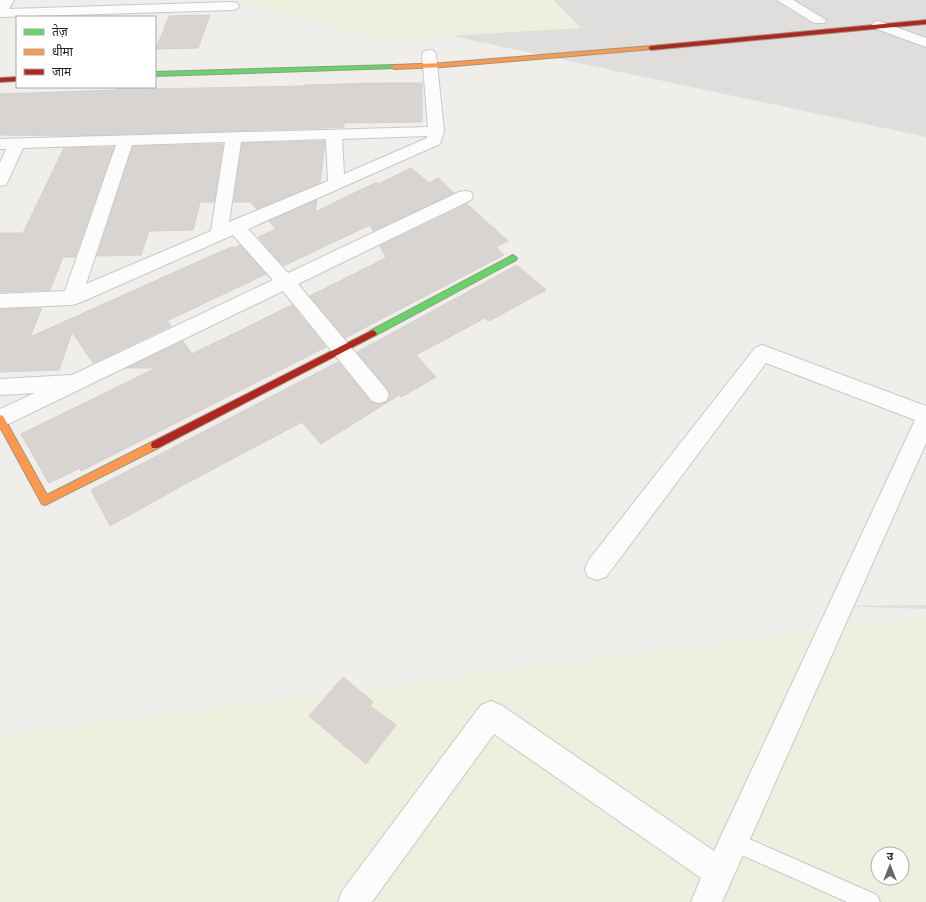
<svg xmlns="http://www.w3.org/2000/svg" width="926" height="902" viewBox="0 0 926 902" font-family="'Golos Text','Noto Sans Devanagari',sans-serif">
<rect width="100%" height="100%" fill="#f0eeeb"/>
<g fill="#dfdedc">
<path d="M492,0h434v137l-474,-101z"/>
<path d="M926,605v4l-87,-3z"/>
</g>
<g fill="#efefdf" fill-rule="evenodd">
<path d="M236,0h317l28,28 -201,12z"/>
<path d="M926,617v285h-926v-167zM878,854h24v24h-24z"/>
</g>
<g fill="#d7d4d2" stroke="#d3d0cc">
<path d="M210,15l-12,33 -42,1 13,-33z"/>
<path d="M381,83h41v39l-78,1v4l-18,1 -256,8 -70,-1v-41l117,-4 2,-3h32l-1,2 155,-3v-1z"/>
<path d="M325,141l-5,42 -63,26 -7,-7h-16l8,-59z"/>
<path d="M223,144l-9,58h-14l-7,28 -44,1 -8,24 -44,1 36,-110z"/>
<path d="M114,147l-39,110h-12l-13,33 -50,2v-59h23l41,-85z"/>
<path d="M411,168l18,15 9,-5 16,15 -81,38 -3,-6 -87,41 -25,-29 18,-8 -7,-8 48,-21 -2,12 62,-30 1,2z"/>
<path d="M467,204l41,37 -12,6 8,8 -159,83 -35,-42 76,-38 -6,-12z"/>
<path d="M240,245l26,29 -99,47 4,5 -78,37 -21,-31 -13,38 -59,2v-63l42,-1 -12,29 183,-82 19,-8 2,1z"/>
<path d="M517,265l29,25 -57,31 -4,-3 -69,37 20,22 -35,20 -2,-2 -78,49 -19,-22 -115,61 -77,43 -19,-36 247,-128 33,40 8,2 7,-2 4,-6 -3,-8 -30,-36z"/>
<path d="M292,305l34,42 -245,124 -1,-3 -31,15 -28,-49 135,-66h-29l56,-27 9,13z"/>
<path d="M343,677l30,25 -3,4 26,19 -30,39 -57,-48z"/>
</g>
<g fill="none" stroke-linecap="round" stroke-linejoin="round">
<g stroke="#c9c8c7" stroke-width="2">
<path id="lane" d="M733,832l144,63 3,7h-33l-121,-54 -2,-7 2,-7z"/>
</g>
<g stroke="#c9c8c7" stroke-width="2">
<g id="street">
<path d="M0,0h14l-5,9 223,-7 5,1 2,3 -2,3 -5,1 -232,7z"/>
<path d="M777,0h16l33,20 -2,3h-10z"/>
<path d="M879,21l47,17v9l-52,-19 -2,-3 2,-3z"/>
<path d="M429,50l5,1 2,3 8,77 -4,13 -192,85 40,44 171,-81 6,-1 6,1 2,4 -2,4 -173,84 88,105 3,6 -3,6 -7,2 -7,-2 -89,-110 -283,137v-19l35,-16 -35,2v-16l72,-4 201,-95 -40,-45 -154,68 -7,2 -72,3v-14l65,-3 51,-146 -93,3 -15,33 -2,4 -6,1v-23l6,-14h-6v-10l428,-12 -6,-73 2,-3zM427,136v2l-83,36 -2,-35zM326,139l2,42 -99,41 12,-80zM225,142l-14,89 -125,53 46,-139z"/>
<path d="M762,345l164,61v37l-204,459h-31l10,-24 -207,-144 -122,168h-34l4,-11 139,-186 10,-4 10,4 213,146 201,-431 -149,-57 -160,214 -9,3 -9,-3 -3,-8 3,-8 167,-213z"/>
</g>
</g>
<g stroke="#999a82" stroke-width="2">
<g id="fast">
<path d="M394,65l3,2 -1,1 -241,8v-4z"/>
<path d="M513,255l4,3 -1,2 -140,75h-6l-1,-2 1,-2z"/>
</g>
</g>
<g stroke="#999a82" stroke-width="2">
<g id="slow">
<path d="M651,46l3,2 -1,1 -210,18 -49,2 -3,-2 3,-2 49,-2z"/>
<path d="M0,415l3,1 44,79 105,-53h6l1,3 -1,3 -113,57 -3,-1 -42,-77z"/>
</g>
</g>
<g stroke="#999a82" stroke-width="2">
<g id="jam">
<path d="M926,20v4l-275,26 -3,-2 3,-2z"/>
<path d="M17,77v4l-17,1v-4z"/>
<path d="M373,330l4,3 -1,2 -218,113h-6l-1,-3 1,-3z"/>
</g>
</g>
<use href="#lane" fill="#fdfcfc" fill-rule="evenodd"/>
<use href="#street" fill="#fdfcfc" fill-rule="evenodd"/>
<use href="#fast" fill="#63d668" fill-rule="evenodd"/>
<use href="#slow" fill="#ff974d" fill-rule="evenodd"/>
<use href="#jam" fill="#b3261e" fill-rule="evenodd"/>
</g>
<rect x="16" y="16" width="140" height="72" fill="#ffffff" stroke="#a7a7a7"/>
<rect x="24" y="29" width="20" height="6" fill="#63d668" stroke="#a7a7a7"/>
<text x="52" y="36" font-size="12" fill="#222222">तेज़</text>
<rect x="24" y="49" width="20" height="6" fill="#ff974d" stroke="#a7a7a7"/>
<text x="52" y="56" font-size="12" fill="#222222">धीमा</text>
<rect x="24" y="69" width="20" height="6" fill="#b3261e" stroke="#a7a7a7"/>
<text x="52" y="76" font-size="12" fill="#222222">जाम</text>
<g transform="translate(890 866)"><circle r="19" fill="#ffffff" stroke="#a7a7a7"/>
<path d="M0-3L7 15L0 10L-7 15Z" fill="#6a6968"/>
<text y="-6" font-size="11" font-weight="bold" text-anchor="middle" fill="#222222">उ</text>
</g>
</svg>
